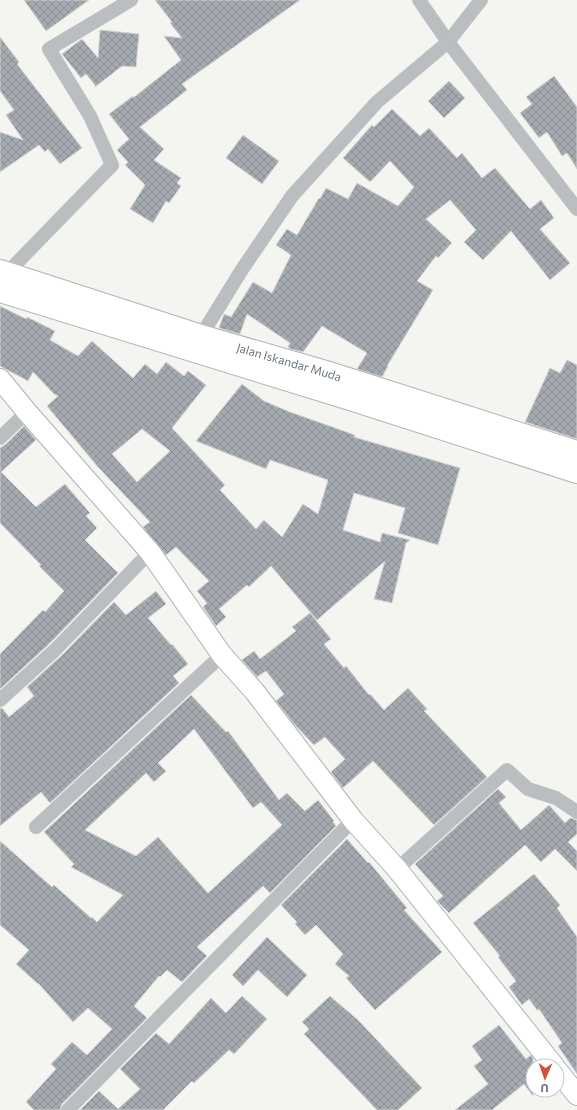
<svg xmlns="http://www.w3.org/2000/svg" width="577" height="1110" viewBox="0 0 577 1110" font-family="Commissioner,sans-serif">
<defs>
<pattern id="building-cross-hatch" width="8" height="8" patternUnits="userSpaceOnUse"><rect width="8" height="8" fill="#a4aaaf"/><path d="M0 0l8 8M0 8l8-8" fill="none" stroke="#898f94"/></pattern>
</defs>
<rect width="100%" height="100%" fill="#f4f4f1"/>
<g fill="url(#building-cross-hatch)" stroke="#d5d5d4" fill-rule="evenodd">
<path d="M24,0h65l-43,31z"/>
<path d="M155,0h145l-118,84 5,6 -47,37 24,22 -10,11 27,18 -4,5 4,3 -12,17 -3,-2 -13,22 -23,-14 15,-24 -20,-20 3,-3 -11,-12 12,-11 -20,-25 24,-18v2l48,-38 -17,-24 18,2 -12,-15 2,-1z"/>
<path d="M100,30l39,4 -3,33 -14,-1 -27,21v-2l-9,-11 -5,4 -19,-24 20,-15 16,19z"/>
<path d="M0,37l19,25 -2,2 65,84 -22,16 -12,-15 -3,3 -6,-7 -39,27v-40l23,8 -17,-25 8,-5 -14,-19z"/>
<path d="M554,76l23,31v62l-10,-16 -5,3 -15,-24 -8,6 -19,-25 12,-9 -6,-7z"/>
<path d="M449,81l16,17 -21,20 -16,-17z"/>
<path d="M392,109l28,27 9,-8 28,30 5,-5 20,25 13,-10 35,41 11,-9 13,18 -14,11 30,34 -20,17 -39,-49 -28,29 -19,-18 12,-12 -26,-30 -24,19 26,24 -14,15 -2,-2 -19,25 16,9 -46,76h1l-6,11 -25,-8 10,-16 -45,-27 -19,26 -12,-3 -3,-2 2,-4 -43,-29 -7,20 -21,-6 5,-14 7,3 22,-35 19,11 19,-38 -15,-10 11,-16 10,6 22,-37 1,1 6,-11 22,11 9,-16 41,23 16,-19 -24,-26 -20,21 -27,-24 29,-33 2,2z"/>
<path d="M243,135l36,26 -17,23 -36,-26z"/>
<path d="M0,306l26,13 1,-2 28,14 -5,9 28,16 14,-15 41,37 12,-14 12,10 9,-12 18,14 4,-5 18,14 -34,43 53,57 -5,5 36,39 8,-9 18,17 21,-33 15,10 10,-34 -58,-20 -4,9 -70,-28 46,-57 22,17 26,11 65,23 -1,2 106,31 -22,77 -40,-12 7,-25 -51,-15 -11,37 37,12 2,-9 28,7 -4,3 -14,60 -18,-4 11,-38 -68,59 -46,-54 -22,21 -2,-2 -28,24 7,8 -10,9 -13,-19 4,-4 -10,-12 12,-10 -33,-34 -10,8 -23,-28 7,-5 -52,-55 -51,-61 11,-10 -4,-2 -21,-22 -5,9 -28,-15zM142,429l28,22 -33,31 -25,-28z"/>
<path d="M567,360l10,5v74l-52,-17 25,-54 10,5z"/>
<path d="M24,426l12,14 -35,32 35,35 29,-23 25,29 -4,3 11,12 -12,12 33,33 -69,71 -49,45v-35l43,-44 2,2 19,-21 -25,-25 2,-1 -41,-42v-75l6,-4z"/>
<path d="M156,591l10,13 -18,14 23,27 1,-1 16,20 -15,12 6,7 -129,120 -9,-11 -41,34v-118h2l7,9 25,-21 -7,-9 34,-31 53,-54 12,13z"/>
<path d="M310,613l21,26 -7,5 20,24 2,-2 23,29 1,-1 14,16 24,-22 19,21 -3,2 63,66 -53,48 -61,-64 -30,27 -12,-16 14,-13 -20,-22 -11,8 -2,-2 -18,-19 -18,-23 8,-7 -18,-23 -9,6 -15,-17 12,-9 6,8 36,-28 -4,-4z"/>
<path d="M191,695l35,37 2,-1 51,69 8,-7 18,18 13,-11 16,21 -1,1 3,4 -66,67 -7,-7 -66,61 10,9 -25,26 -15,-12 -7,7 -1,-1 -25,30 13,12 -85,86 -2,6h-26l-8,-8 30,-33 -5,-5 21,-22 15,13 25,-26 -24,-21 -15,14 -35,-39v1l-22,-20 13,-14 -29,-25v-84l52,46 2,-2 37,33 1,-1 5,5 26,-27 -52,-28 3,-3 -30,-32zM194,729l59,79 8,-6 21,23 -74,68 -50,-56 -22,19 -51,-26 61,-57 8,9 12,-11 -8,-8z"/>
<path d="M498,789l8,8 -7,6 22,27 28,-25 16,18 5,-5 7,2v14l-9,8 9,9v20l-22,-22 -14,13 -16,-17 -76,68 -12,-12 6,-5 -28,-32z"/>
<path d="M347,839l21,24 1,-1 38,46 -3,2 38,42 -67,58 -29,-32 3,-2 -14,-12 8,-10 -27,-29 -11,10 -10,-11 2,-2 -16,-17z"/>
<path d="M534,874l26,31 -3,3 20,29v137l-19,-28 4,-3 -23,-34 -2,1 -8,-11 -7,6 -13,-18 7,-6 -18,-24 2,-1 -27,-33z"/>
<path d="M267,937l40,38 -20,22 -29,-27 -15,16 -11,-11z"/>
<path d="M242,996l25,23 -33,35 -5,-4 -35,33 -2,-2 -29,29h-83l19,-19 19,18 22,-20 -20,-20 36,-36 13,11 42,-46 15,15z"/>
<path d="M330,996l28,24 64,68 -24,22h-21l-73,-76 5,-5 -7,-7z"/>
<path d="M499,1025l27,34 5,-4 2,3v38l-9,-12 -32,26h-37l33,-26 -14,-18 8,-6 -10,-14z"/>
</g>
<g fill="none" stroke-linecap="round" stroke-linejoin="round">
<g stroke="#acb2b5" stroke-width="22">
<g id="secondary">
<path d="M0,379l27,33 123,140 72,103 33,37 98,128 44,49 157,197"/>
<path d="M557,1070l20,25"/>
</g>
</g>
<g stroke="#b0b3b6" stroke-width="24">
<g id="highway">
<path id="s1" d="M0,271l201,65 125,36 251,80"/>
<path d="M0,291l350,108 227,73"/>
</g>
</g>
<g stroke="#babec0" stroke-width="14">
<path d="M419,0l29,42 129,167"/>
<path d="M7,273l105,-108 -22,-49 -41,-67 82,-49"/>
<path d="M201,336l40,-65 51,-75 85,-94 71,-60 33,-42"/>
<path d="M0,438l27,-26"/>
<path d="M0,700l55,-50 95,-98"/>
<path d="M36,827l186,-172"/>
<path d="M397,869l110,-99 21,19 28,9 21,14"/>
<path d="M68,1110l285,-290"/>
</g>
<use href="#secondary" stroke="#fff" stroke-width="20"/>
<use href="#highway" stroke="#fff" stroke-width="22"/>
</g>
<g text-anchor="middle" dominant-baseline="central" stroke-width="4" stroke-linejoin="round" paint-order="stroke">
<g font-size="12" fill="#67757e" stroke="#fff">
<text stroke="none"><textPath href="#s1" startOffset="303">Jalan Iskandar Muda</textPath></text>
</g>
</g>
<g transform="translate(545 1078) rotate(182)"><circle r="19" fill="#ffffff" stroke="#c2c8cb"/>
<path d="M0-3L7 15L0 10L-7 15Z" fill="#ce5337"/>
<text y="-6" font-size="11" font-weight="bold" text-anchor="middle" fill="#67757e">U</text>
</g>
</svg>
